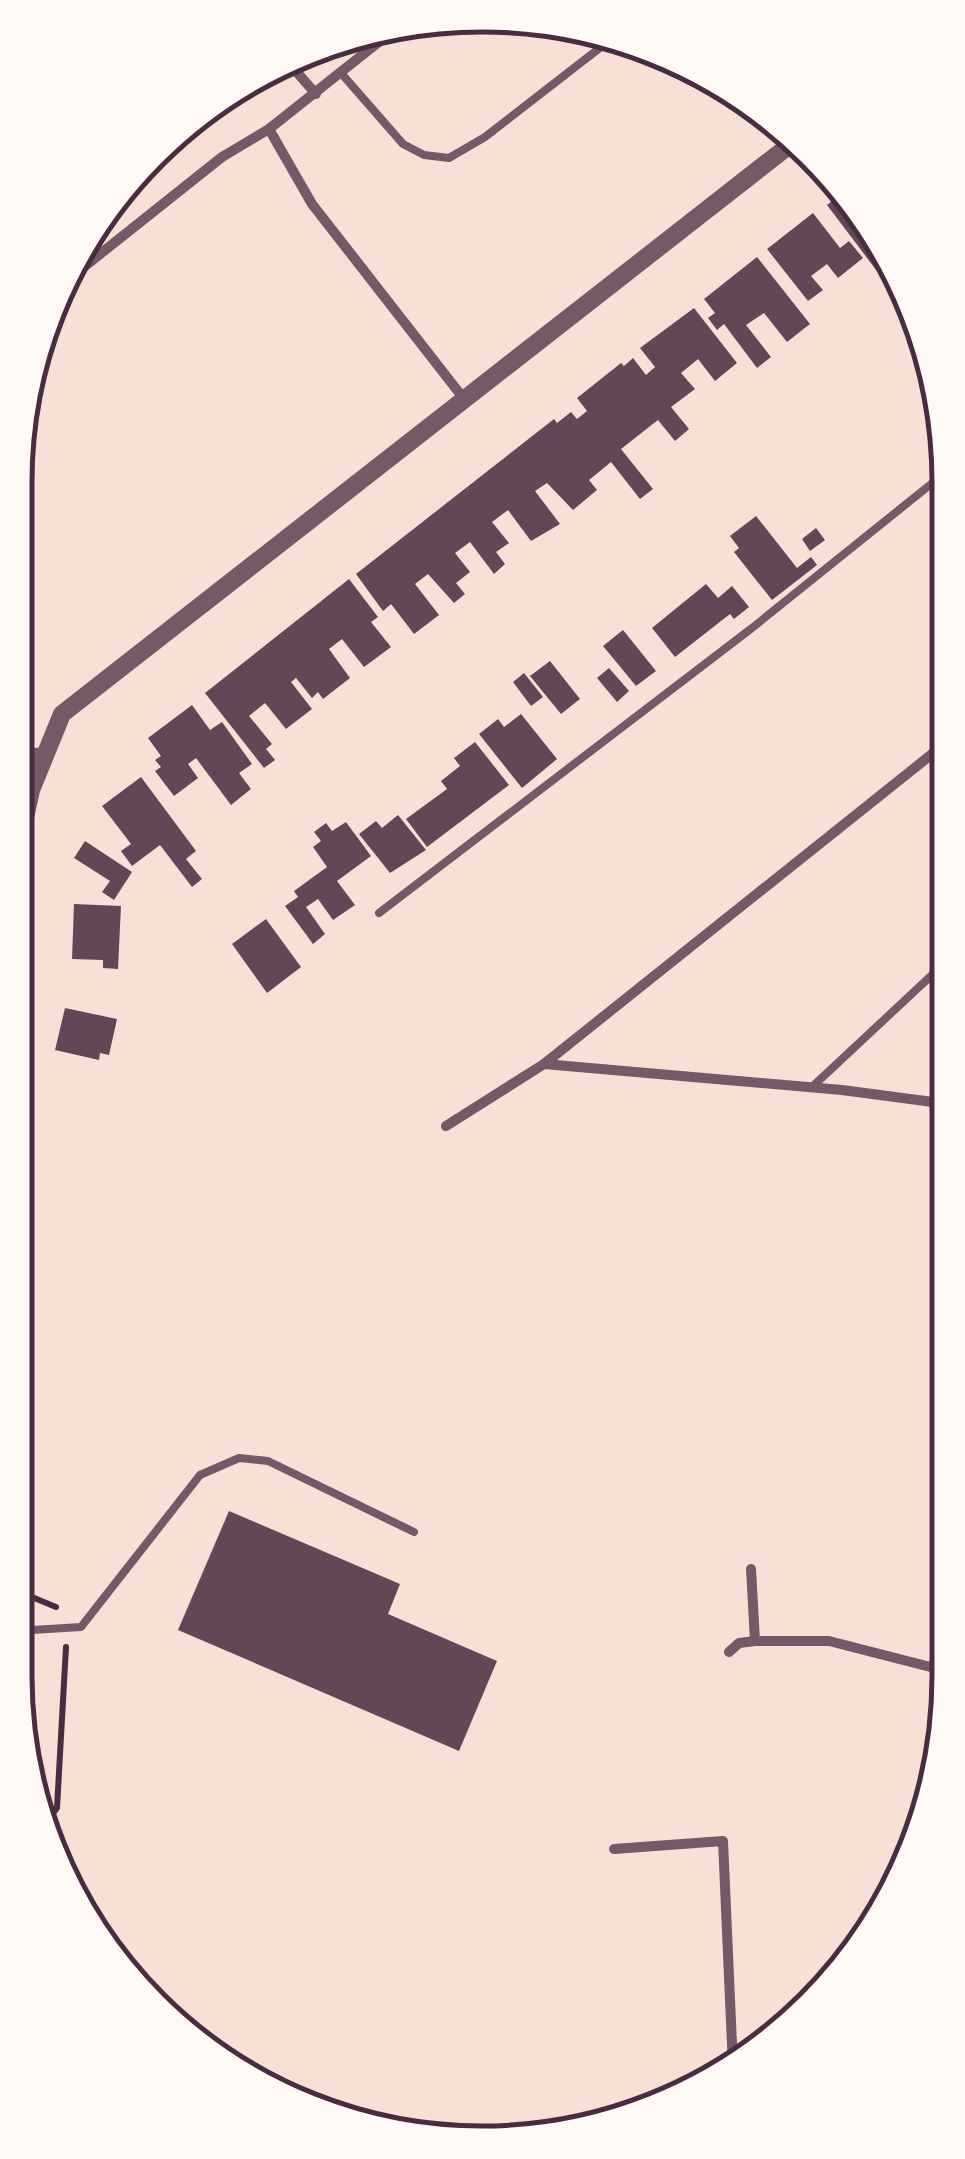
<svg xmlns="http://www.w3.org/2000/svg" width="965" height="2159" viewBox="0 0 965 2159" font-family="'Archivo Narrow',sans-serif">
<rect width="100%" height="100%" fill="#f7e1d7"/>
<g fill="#644757">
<path d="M846,190l45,74 -11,11 -53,-70z"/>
<path d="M813,213l27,35 9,-7 14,17 -25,20 -11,-14 -16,12 12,14 -15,11 -41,-52z"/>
<path d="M757,257l53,67 -23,18 -23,-29 -18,12 25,32 -14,11 -33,-44 -7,6 -9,-12 7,-5 -11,-14z"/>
<path d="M694,308l43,55 -22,18 -17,-22 -17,14 14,16 -24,18 18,22 -14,12 -17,-21 -37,29 32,40 -13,10 -29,-37 -22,18 8,10 -24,20 -26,-27 -12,8 25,33 -29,17 -23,-31 -16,12 17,21 -13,9 9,12 -11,10 -24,-32 -15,11 15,19 -14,11 9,11 -11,9 -26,-29 -13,10 24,31 -25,19 -23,-30 -8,7 -27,-37 198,-155 3,4 14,-11 6,7 10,-8 -10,-13 44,-35 3,3 9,-8 13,17 9,-8 -15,-19z"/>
<path d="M756,516l41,52 14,-11 6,8 -45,35 -38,-48 5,-4 -9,-12z"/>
<path d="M816,528l9,12 -15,11 -8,-12z"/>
<path d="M349,579l29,38 -7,5 20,25 -27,20 -22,-28 -13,10 21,29 -27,21 -5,-7 -6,6 -16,-20 -5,4 21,27 -26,20 -21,-26 -16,13 23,28 -6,5 9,11 -11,8 -59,-75z"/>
<path d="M706,584l12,14 14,-12 17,21 -15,12 -4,-5 -55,43 -23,-29z"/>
<path d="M623,630l33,41 -20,15 -33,-40z"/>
<path d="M550,661l30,38 -19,15 -31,-38z"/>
<path d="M609,668l20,23 -12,11 -20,-24z"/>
<path d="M524,673l19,24 -12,9 -18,-24z"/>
<path d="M192,705l18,25 12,-8 30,42 -13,9 12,16 -20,16 -35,-47 -8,6 10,14 -24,18 -19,-25 6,-4 -6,-7 6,-4 -13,-18z"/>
<path d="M521,714l36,45 -35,29 -43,-54 19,-15 6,8z"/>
<path d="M475,742l34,43 -82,62 -21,-28 41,-30 -6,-8 19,-15 -6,-8z"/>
<path d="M141,777l55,74 -10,8 16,20 -10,8 -32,-42 -28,21 -11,-15 10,-7 -29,-38z"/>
<path d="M398,815l28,35 -36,23 -31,-39 17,-13 6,7z"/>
<path d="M346,822l25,34 -34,25 18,24 -22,15 -15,-21 -12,8 19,27 -12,10 -28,-38 13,-9 -4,-6 33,-24 -14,-20 8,-6 -7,-9 12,-9 6,8z"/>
<path d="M85,841l47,31 -18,28 -12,-8 8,-11 -36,-23z"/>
<path d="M74,904l47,2 -3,63 -15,-1v-8l-31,-1z"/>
<path d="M266,919l35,48 -34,26 -35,-49z"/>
<path d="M65,1008l52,11 -8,36 -9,-2 -1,7 -44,-10z"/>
<path d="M229,1511l171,73 -12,30 109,47 -38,90 -281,-121z"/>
</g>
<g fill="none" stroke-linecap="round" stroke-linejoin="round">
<g stroke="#4a2c40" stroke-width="6">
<path d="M27,1595l29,12"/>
<path d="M26,1613l2,-59"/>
<path d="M23,1725l2,-75"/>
<path d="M41,1829l16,-21 9,-161"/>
</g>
<g stroke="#755966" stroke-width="8">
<path d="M341,73l62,71 21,11 25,3 36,-21 125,-97"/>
<path d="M379,913l373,-285 194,-156"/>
<path d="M812,1087l136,-127"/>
<path d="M15,1631l66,-4 119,-152 39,-17 29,3 146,71"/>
</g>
<g stroke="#755966" stroke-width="10">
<path d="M287,61l29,33"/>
<path d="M269,129l43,75 152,195"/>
<path d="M65,282l157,-125 47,-28 121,-96"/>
<path d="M544,1064l298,26 106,14"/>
<path d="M446,1126l98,-62 403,-322"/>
<path d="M751,1569l4,72h74l121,31"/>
<path d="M729,1652l10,-9 16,-2"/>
<path d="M614,1849l109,-8 10,226"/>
</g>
<g stroke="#755966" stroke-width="18">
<path d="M15,756l27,1"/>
<path d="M15,864l16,-74 31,-76 734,-574"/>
</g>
</g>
<path d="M0 0H965V2159H0ZM482 32H482A450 450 0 0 1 932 482V1676A450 450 0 0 1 482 2126H482A450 450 0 0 1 32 1676V482A450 450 0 0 1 482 32Z" fill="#fffaf5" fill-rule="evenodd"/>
<path fill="none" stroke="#4a2c40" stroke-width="5" d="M482 32H482A450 450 0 0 1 932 482V1676A450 450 0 0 1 482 2126H482A450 450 0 0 1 32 1676V482A450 450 0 0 1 482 32Z"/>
</svg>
